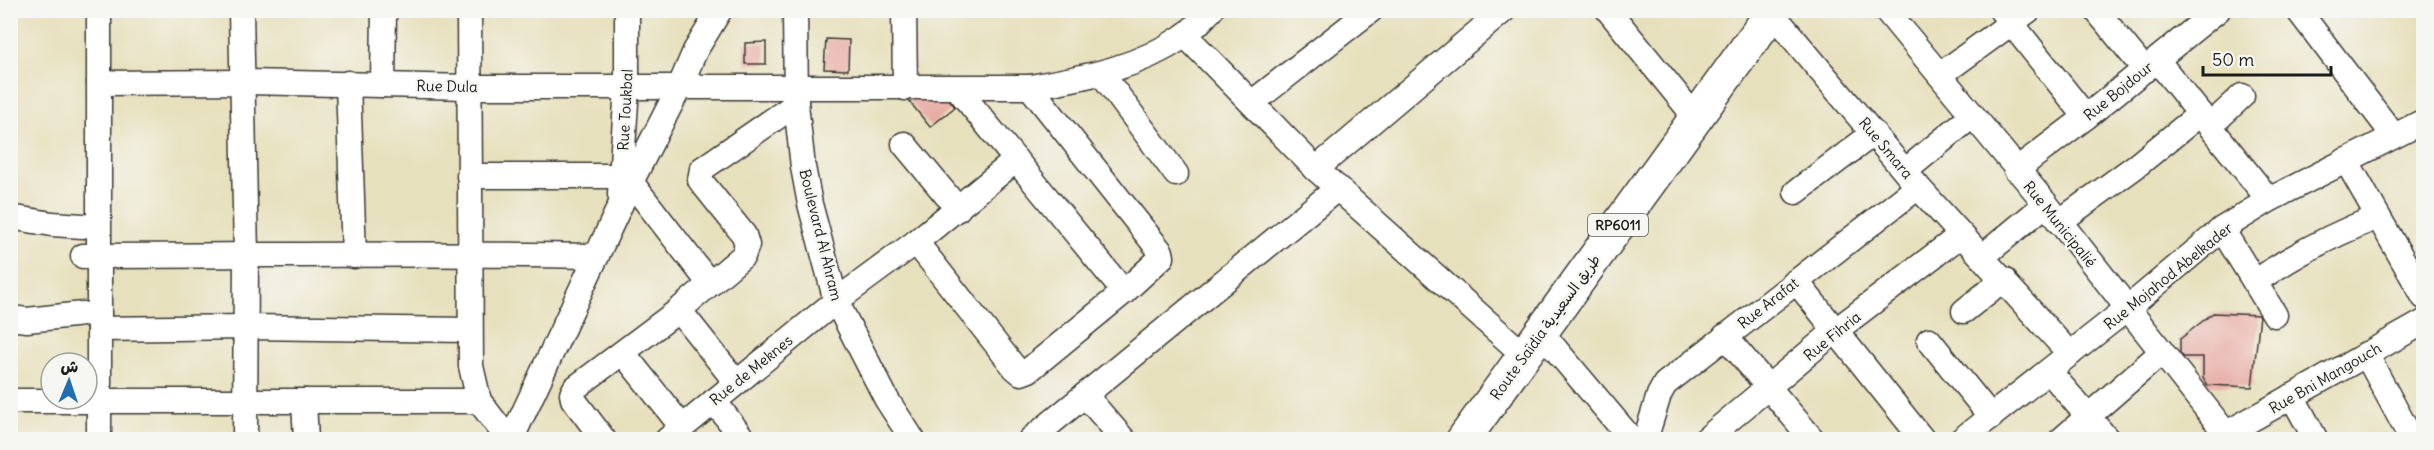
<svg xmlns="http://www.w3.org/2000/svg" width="2434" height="450" viewBox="0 0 2434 450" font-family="Delius,'Playpen Sans Arabic',sans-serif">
<rect width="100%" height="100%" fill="#f6f6f2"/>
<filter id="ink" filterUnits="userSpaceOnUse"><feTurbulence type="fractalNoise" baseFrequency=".0167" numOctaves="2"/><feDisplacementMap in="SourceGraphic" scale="12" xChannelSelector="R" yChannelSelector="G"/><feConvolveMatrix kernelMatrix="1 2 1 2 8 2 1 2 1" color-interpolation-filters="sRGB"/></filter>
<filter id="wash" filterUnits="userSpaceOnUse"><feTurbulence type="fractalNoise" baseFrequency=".008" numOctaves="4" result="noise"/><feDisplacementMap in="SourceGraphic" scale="24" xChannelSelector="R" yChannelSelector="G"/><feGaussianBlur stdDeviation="1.35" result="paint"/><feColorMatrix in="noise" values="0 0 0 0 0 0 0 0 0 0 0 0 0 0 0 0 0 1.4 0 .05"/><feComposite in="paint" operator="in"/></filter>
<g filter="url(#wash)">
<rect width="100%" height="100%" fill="#e7e0bc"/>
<g id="blocks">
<g fill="#e7aba3">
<path d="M826,39l23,1 -1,30 -24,-1z"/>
<path d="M766,42v22h-21v-21z"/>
<path d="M900,90h42l13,17 -25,20z"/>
<path d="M2213,313l47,2 -8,72 -45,-2 -4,-7v-21h-19l-4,-3v-15z"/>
</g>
</g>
</g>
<g filter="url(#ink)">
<use href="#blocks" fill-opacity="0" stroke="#3a3934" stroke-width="1.5"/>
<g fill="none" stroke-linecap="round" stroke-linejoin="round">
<g stroke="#3a3934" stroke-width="27">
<g id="minor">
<path d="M99,10v430"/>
<path d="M241,10l5,246 -1,184"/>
<path d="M469,10l2,356 8,35 30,39"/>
<path d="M795,10l1,94 7,63 7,37 26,97 51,99 26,40"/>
<path d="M904,10l1,78"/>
<path d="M1608,10l88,108"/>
<path d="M1886,10l160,194 185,236"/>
<path d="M2001,10l85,107"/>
<path d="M2096,10l49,60"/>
<path d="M2298,10l96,126"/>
<path d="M1772,13l146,174 152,167"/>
<path d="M1185,35l131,134 208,186"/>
<path d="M2157,60l112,140"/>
<path d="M1102,74l74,100"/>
<path d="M1940,75l89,-65"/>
<path d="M99,83l144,-1 226,5h561c56,-10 106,-18 154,-51 10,-7 18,-17 27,-26"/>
<path d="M348,83l6,173"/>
<path d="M383,85l1,-75"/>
<path d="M957,88l167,204"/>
<path d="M1253,102l118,-92"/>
<path d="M2210,126l32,-30"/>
<path d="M904,144l54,65"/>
<path d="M2346,160l78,137"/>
<path d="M1316,169l188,-159"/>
<path d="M2016,170l70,-53 132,-107"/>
<path d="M1905,171l67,-55"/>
<path d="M469,176h152"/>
<path d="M631,182l79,102"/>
<path d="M1796,192l78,-59"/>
<path d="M620,194l7,-107v-77"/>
<path d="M10,217l42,7 31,2"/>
<path d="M2059,222l77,-56 64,-52"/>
<path d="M2222,229l53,86"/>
<path d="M916,242l99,126 6,5 8,-3 95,-78 38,-35 -1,-5 -131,-165"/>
<path d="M83,256c172,0 343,-4 514,0"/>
<path d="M1982,257l64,-53"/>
<path d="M1796,281l127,159"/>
<path d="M2255,282c38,-27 79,-48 123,-65"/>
<path d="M679,310l57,72"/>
<path d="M1964,311l40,-32"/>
<path d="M10,318l17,2 56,-6"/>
<path d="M99,329l147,-2 223,3"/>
<path d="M1541,332l91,108"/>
<path d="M1725,336l88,104"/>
<path d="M1929,340l62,77"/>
<path d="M624,354l58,73"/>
<path d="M2366,354l46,86"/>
<path d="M2049,371l59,69"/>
<path d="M1085,395l39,45"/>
<path d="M2292,396l24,44"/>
<path d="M10,401h469"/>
<path d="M304,401l2,39"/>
<path d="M714,401l30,39"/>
<path d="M2227,433l197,-111"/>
<path d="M511,440l120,-258 49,-96 15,-35 25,-41"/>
<path d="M604,440l-31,-41 -1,-5 3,-6 104,-78 64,-54 4,-11 -3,-10 -41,-51 -3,-4 2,-11 94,-65"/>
<path d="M667,440l169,-139 80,-59 100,-82"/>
<path d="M1030,440l308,-252"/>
<path d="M1645,440l14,-45 6,-11 253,-197"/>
<path d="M1705,440l130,-109 126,-96"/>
<path d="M1961,440l167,-132 94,-79 47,-29 155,-79"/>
<path d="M2061,440l101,-88"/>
</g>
</g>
<g stroke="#3a3934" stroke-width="36">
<path id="highway" d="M1463,440l311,-430"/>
</g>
<use href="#minor" stroke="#fff" stroke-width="24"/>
<use href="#highway" stroke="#fff" stroke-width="33"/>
</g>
</g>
<g text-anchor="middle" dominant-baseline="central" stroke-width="5" stroke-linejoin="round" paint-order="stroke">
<rect fill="#f6f6f2" stroke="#5d5d5c" stroke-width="1.5" x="1588" y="214" width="60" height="22" rx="4.5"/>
<g font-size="14" font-weight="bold" fill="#1c1c1c">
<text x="1618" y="225">RP6011</text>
</g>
<g font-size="15" fill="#1c1c1c" stroke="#f6f6f2">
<text transform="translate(447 86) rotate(1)">Rue Dula</text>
<text transform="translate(2118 91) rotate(-39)">Rue Bojdour</text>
<text transform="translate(625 110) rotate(-87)">Rue Toukbal</text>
<text transform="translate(1886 148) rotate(50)">Rue Smara</text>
<text transform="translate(2060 224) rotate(51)">Rue Municipalié</text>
<text transform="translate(821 235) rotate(76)">Boulevard Al Ahram</text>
<text transform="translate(2168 276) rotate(-39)">Rue Mojahod Abelkader</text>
<text transform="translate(1768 303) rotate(-38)">Rue Arafat</text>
<text transform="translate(1545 327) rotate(-54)">Route Saïdia طريق السعيدية</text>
<text transform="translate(1832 336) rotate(-39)">Rue Fihria</text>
<text transform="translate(751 370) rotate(-39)">Rue de Meknes</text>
<text transform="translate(2325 378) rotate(-30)">Rue Bni Mangouch</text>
</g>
</g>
<rect width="2434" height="450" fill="none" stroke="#f6f6f2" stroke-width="36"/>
<g transform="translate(69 381) rotate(2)"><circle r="28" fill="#f6f6f2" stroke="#9f9f9c" stroke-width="1.5"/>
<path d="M0-4.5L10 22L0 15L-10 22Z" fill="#1f6fb2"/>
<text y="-9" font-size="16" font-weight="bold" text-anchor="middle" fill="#1c1c1c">ش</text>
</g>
<path d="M2203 66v9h128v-9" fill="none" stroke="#1c1c1c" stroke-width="3"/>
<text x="2212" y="66" font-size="18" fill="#1c1c1c" stroke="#f6f6f2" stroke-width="4.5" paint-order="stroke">50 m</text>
</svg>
